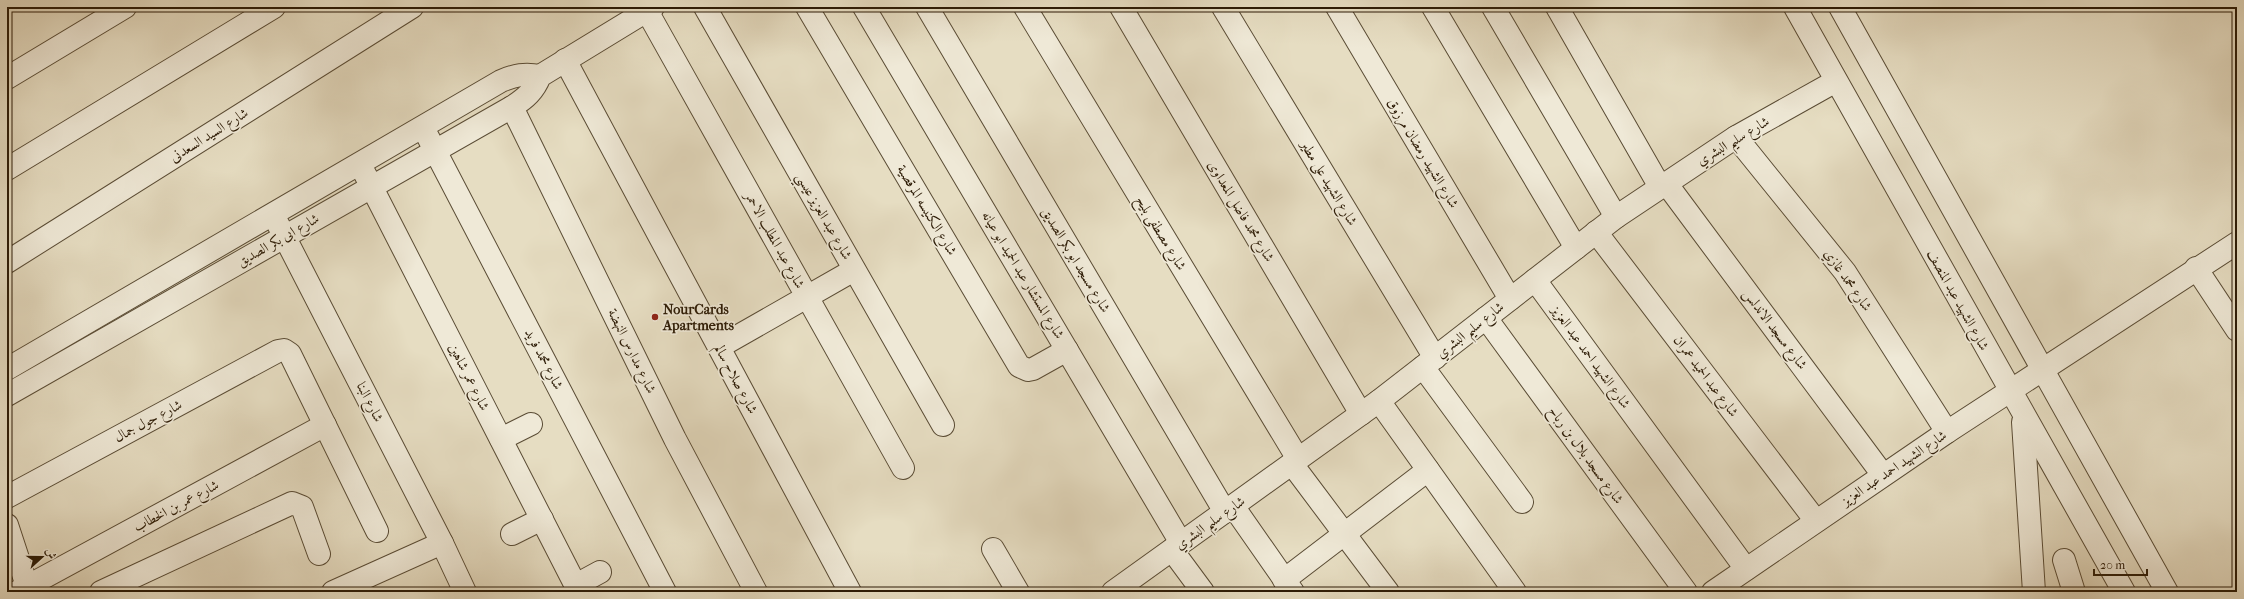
<svg xmlns="http://www.w3.org/2000/svg" width="2244" height="599" viewBox="0 0 2244 599" font-family="'IM FELL French Canon',Amiri,serif">
<rect width="100%" height="100%" fill="#e6ddc2"/>
<filter id="stains"><feTurbulence type="fractalNoise" baseFrequency=".005" numOctaves="4"/><feColorMatrix values="0 0 0 0 .2 0 0 0 0 .09 0 0 0 0 .02 0 0 0 .5 -.17"/></filter>
<radialGradient id="worn" r=".72"><stop offset=".6" stop-color="#630" stop-opacity="0"/><stop offset="1" stop-color="#630" stop-opacity=".3"/></radialGradient>
<g fill="none" stroke-linecap="round" stroke-linejoin="round">
<g stroke="#5a4c35" stroke-width="24">
<g id="minor">
<path d="M705,7l238,418"/>
<path d="M807,7l212,359 9,4 5,-1 34,-19"/>
<path d="M864,7l317,536"/>
<path d="M927,7l298,505"/>
<path d="M1025,7l273,452"/>
<path d="M1121,7l240,407"/>
<path d="M1223,7l212,351"/>
<path d="M1337,7l173,292"/>
<path d="M1433,7l143,241"/>
<path d="M1493,7l123,210"/>
<path d="M1557,7l103,180"/>
<path d="M1795,7l329,585"/>
<path d="M1840,7l327,585"/>
<path d="M647,11l256,457"/>
<path d="M565,60l285,532"/>
<path d="M7,78l118,-71"/>
<path d="M512,107l163,332 81,153"/>
<path d="M428,137l237,455"/>
<path d="M1736,137l109,135 102,160"/>
<path d="M7,169l267,-162"/>
<path d="M365,174l214,418"/>
<path d="M1666,183l217,292"/>
<path d="M278,224l164,319 23,49"/>
<path d="M1596,232l220,289"/>
<path d="M7,262l405,-255"/>
<path d="M2196,268l41,62"/>
<path d="M1535,280l211,289"/>
<path d="M1486,318l200,274"/>
<path d="M719,347l135,-77"/>
<path d="M1423,367l99,135"/>
<path d="M7,369l494,-288c14,-6 24,-8 39,-5"/>
<path d="M7,395l505,-288c14,-9 22,-16 28,-31l113,-69"/>
<path d="M1379,401l136,191"/>
<path d="M2023,422l11,170"/>
<path d="M501,439l30,-15"/>
<path d="M1292,464l96,128"/>
<path d="M7,497l271,-146 6,-1 6,4 87,177"/>
<path d="M1233,506l60,86"/>
<path d="M7,525l22,67"/>
<path d="M512,534l30,-15"/>
<path d="M993,549l25,43"/>
<path d="M1172,550l31,42"/>
<path d="M2064,560l10,32"/>
<path d="M1284,580l144,-110"/>
<path d="M576,585l24,-13"/>
<path d="M17,592l308,-167"/>
<path d="M101,592l191,-89 10,4 17,47"/>
<path d="M333,592l109,-49"/>
<path d="M1113,592l266,-191 237,-184 120,-80 100,-56"/>
<path d="M1713,592l234,-160 290,-189"/>
</g>
</g>
<use href="#minor" stroke="#efe9d7" stroke-width="22"/>
</g>
<circle fill="#8f2418" stroke="#efe9d7" stroke-width="1.5" cx="655" cy="317" r="4"/>
<g text-anchor="middle" dominant-baseline="central" stroke-width="3.5" stroke-linejoin="round" paint-order="stroke">
<g font-size="14" fill="#2c1b06" stroke="#efe9d7">
<text transform="translate(209 135) rotate(-32)">شارع السيد السعدنى</text>
<text transform="translate(1733 141) rotate(-31)">شارع سليم البشري</text>
<text transform="translate(1423 153) rotate(59)">شارع الشهيد رمضان مرزوق</text>
<text transform="translate(1329 183) rotate(59)">شارع الشهيد على مطير</text>
<text transform="translate(927 210) rotate(59)">شارع الكنيسه المرقصية</text>
<text transform="translate(1241 211) rotate(59)">شارع محمد فاضل المعداوى</text>
<text transform="translate(824 216) rotate(60)">شارع عبد العزيز عيسي</text>
<text transform="translate(1161 233) rotate(59)">شارع مصطفى بليح</text>
<text transform="translate(278 240) rotate(-30)">شارع ابى بكر الصديق</text>
<text transform="translate(775 240) rotate(61)">شارع عبد المطلب الاحمر</text>
<text transform="translate(1076 260) rotate(59)">شارع مسجد ابو بكر الصديق</text>
<text transform="translate(1023 275) rotate(59)">شارع المستشار عبد الحميد ابو عيانه</text>
<text transform="translate(1848 280) rotate(55)">شارع محمد غازي</text>
<text transform="translate(1958 300) rotate(61)">شارع الشهيد عبد المنصف</text>
<text transform="translate(1775 329) rotate(53)">شارع مسجد الاندلس</text>
<text transform="translate(1470 330) rotate(-38)">شارع سليم البشري</text>
<text transform="translate(632 351) rotate(64)">شارع مدارس النهضة</text>
<text transform="translate(1591 357) rotate(54)">شارع الشهيد احمد عبد العزيز</text>
<text transform="translate(544 359) rotate(62)">شارع محمد فريد</text>
<text transform="translate(1706 376) rotate(53)">شارع عبد الحميد عمران</text>
<text transform="translate(469 377) rotate(63)">شارع عمر شاهين</text>
<text transform="translate(736 379) rotate(62)">شارع صلاح سالم</text>
<text transform="translate(370 402) rotate(63)">شارع البنا</text>
<text transform="translate(148 421) rotate(-28)">شارع جول جمال</text>
<text transform="translate(1586 455) rotate(54)">شارع مسجد بلال بن رباح</text>
<text transform="translate(1894 468) rotate(-34)">شارع الشهيد احمد عبد العزيز</text>
<text transform="translate(176 506) rotate(-28)">شارع عمر بن الخطاب</text>
<text transform="translate(1210 523) rotate(-35)">شارع سليم البشري</text>
</g>
<g font-size="14" font-weight="bold" fill="#2c1b06" stroke="#efe9d7" text-anchor="start">
<text x="663" y="309">NourCards<tspan x="663" dy="16">Apartments</tspan></text>
</g>
</g>
<rect width="2244" height="599" fill="none" stroke="#e6ddc2" stroke-width="24"/>
<rect x="8" y="8" width="2228" height="583" fill="none" stroke="#2c1b06" stroke-width="2"/>
<rect x="12" y="12" width="2220" height="575" fill="none" stroke="#2c1b06"/>
<g transform="translate(42 557) rotate(69)" stroke="#efe9d7" stroke-width="3" paint-order="stroke">
<path d="M0-3L7 15L0 10L-7 15Z" fill="#2c1b06"/>
<text y="-6" font-size="11" font-weight="bold" text-anchor="middle" fill="#2c1b06">ش</text>
</g>
<path d="M2094 569v6h53v-6" fill="none" stroke="#2c1b06" stroke-width="2"/>
<text x="2100" y="569" font-size="12" fill="#2c1b06" stroke="#efe9d7" stroke-width="3" paint-order="stroke">20 m</text>
<rect width="100%" height="100%" filter="url(#stains)"/>
<rect width="100%" height="100%" fill="url(#worn)"/>
</svg>
